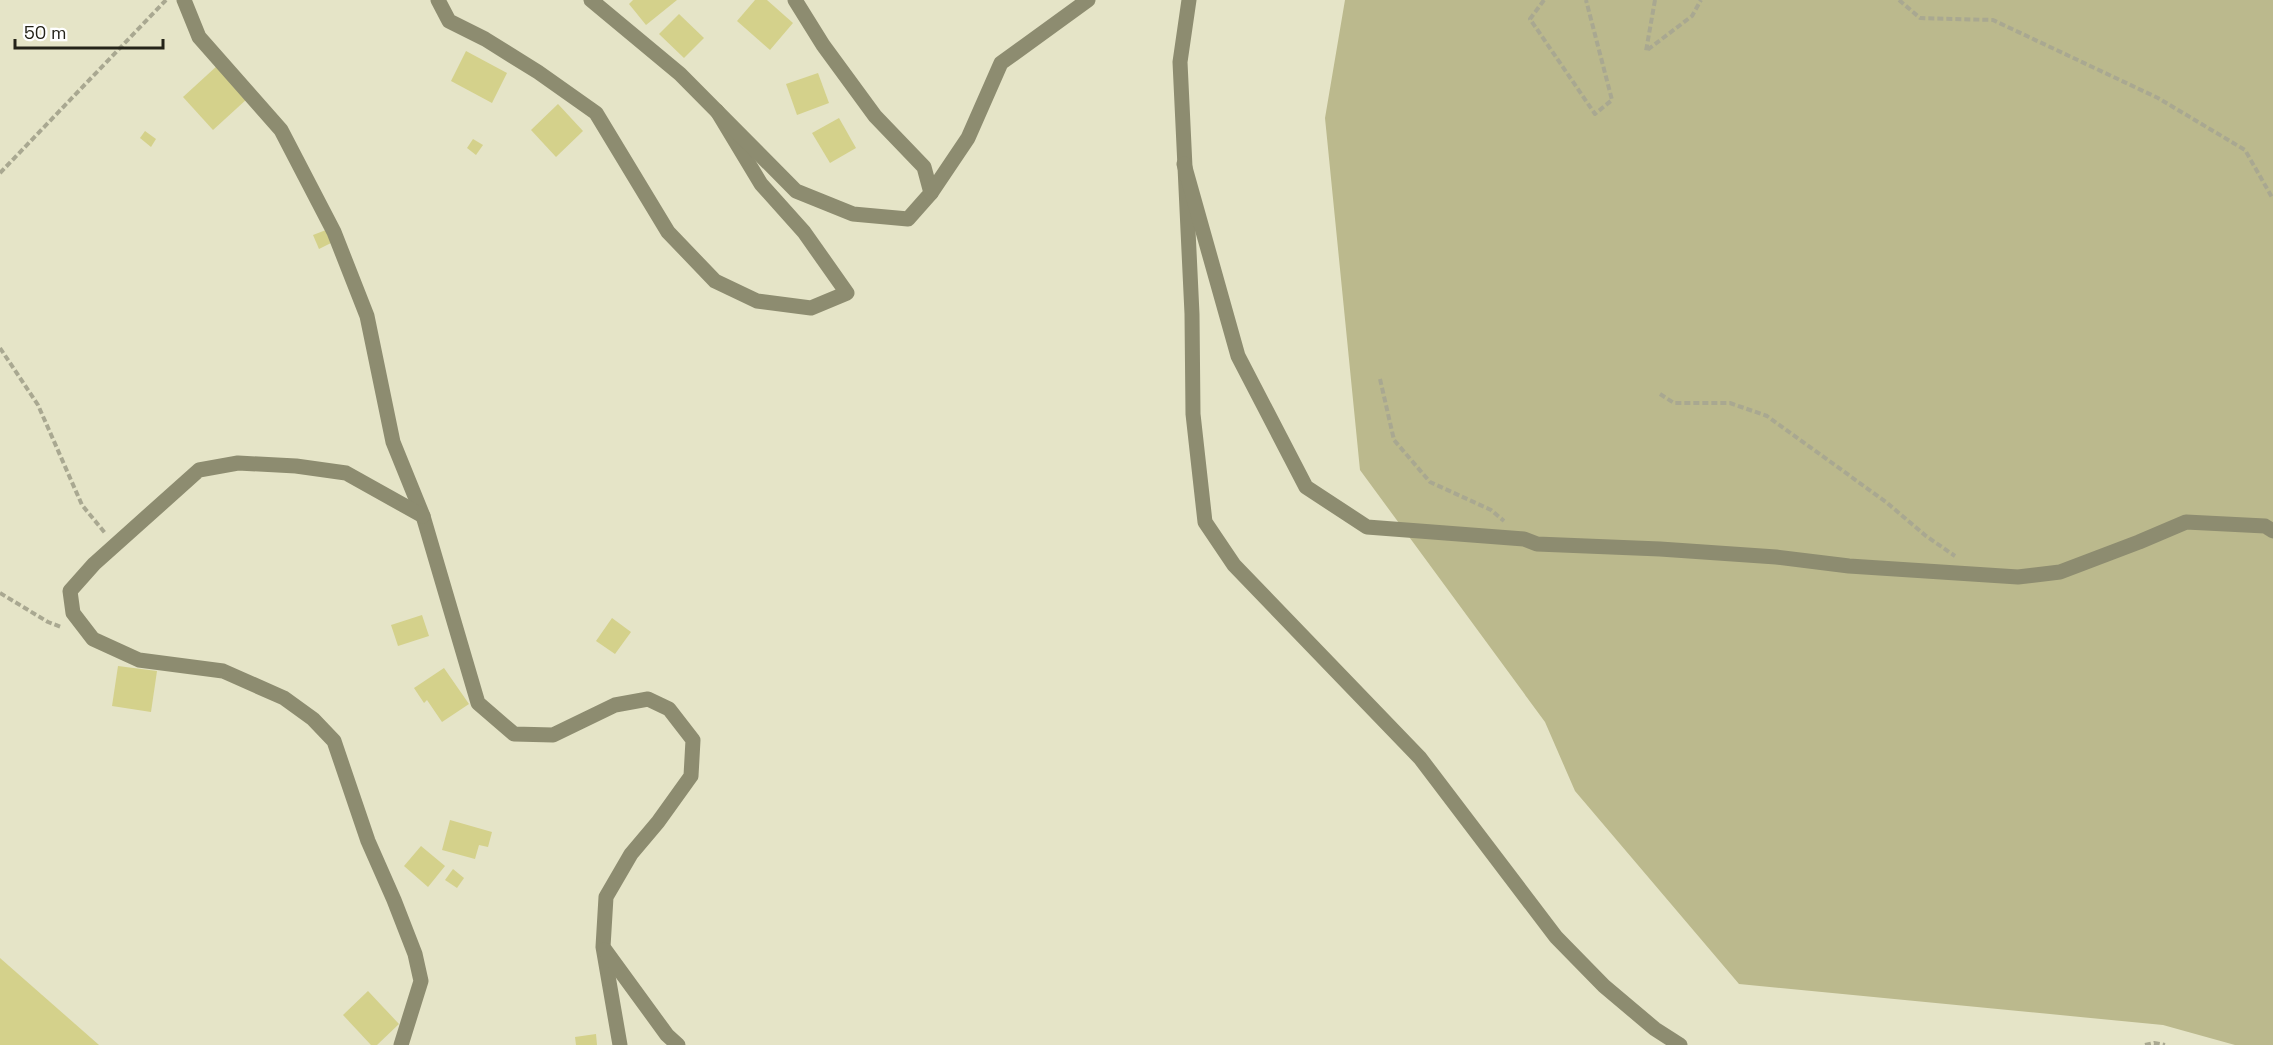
<svg xmlns="http://www.w3.org/2000/svg" width="2273" height="1045" viewBox="0 0 2273 1045" font-family="'Space Grotesk',sans-serif">
<rect width="100%" height="100%" fill="#e5e4c7"/>
<path fill="#bbb98d" d="M1345,0h928v1045h-38l-72,-20 -424,-41 -164,-193 -30,-69 -185,-252 -35,-352z"/>
<g fill="#d4d18b">
<path d="M633,0h44l-31,25 -17,-21z"/>
<path d="M755,0h12l26,23 -23,27 -33,-29z"/>
<path d="M679,14l25,24 -20,20 -25,-24z"/>
<path d="M466,51l41,22 -15,30 -41,-22z"/>
<path d="M218,65l30,33 -35,32 -30,-33z"/>
<path d="M818,73l11,30 -32,12 -11,-31z"/>
<path d="M558,104l25,27 -27,26 -25,-27z"/>
<path d="M839,118l17,30 -26,15 -18,-30z"/>
<path d="M145,131l11,8 -5,8 -11,-9z"/>
<path d="M473,139l10,6 -7,10 -9,-7z"/>
<path d="M326,230l5,13 -12,6 -6,-14z"/>
<path d="M422,615l7,21 -31,10 -7,-21z"/>
<path d="M612,618l19,14 -16,22 -19,-13z"/>
<path d="M118,666l39,5 -6,41 -39,-6z"/>
<path d="M444,668l25,36 -27,18 -15,-22 -3,3 -10,-15z"/>
<path d="M450,820l42,12 -4,15 -9,-2 -4,14 -33,-9z"/>
<path d="M421,846l24,20 -17,21 -24,-21z"/>
<path d="M453,869l11,9 -7,10 -12,-8z"/>
<path d="M0,958l99,87h-99z"/>
<path d="M368,991l31,33 -22,21h-6l-28,-30z"/>
<path d="M596,1034l1,11h-21l-1,-8z"/>
</g>
<g fill="none" stroke-linecap="round" stroke-linejoin="round">
<g stroke="#a9a891" stroke-width="4" stroke-dasharray="6 3" stroke-linecap="butt">
<path d="M1544,0l-14,19 65,95 17,-14 -26,-100"/>
<path d="M1655,0l-9,51 46,-35 9,-16"/>
<path d="M1899,0l21,18 73,2 165,78 87,52 28,49"/>
<path d="M0,173l166,-173"/>
<path d="M0,348l38,57 44,100 23,28"/>
<path d="M1380,379l14,61 36,42 61,28 13,11"/>
<path d="M1660,394l14,9h56l37,13 119,86 40,34 29,20"/>
<path d="M0,593l48,29 13,5"/>
<path d="M2145,1045l9,-2 11,2"/>
</g>
<g stroke="#8d8c70" stroke-width="15">
<path d="M184,0l15,37 82,93 53,102 33,84 26,126 30,74 55,187 36,31 39,1 62,-30 33,-6 21,10 24,31 -2,36 -33,46 -27,32 -25,43 -3,50 17,98"/>
<path d="M438,0l11,21 36,18 53,33 58,41 72,119 47,49 42,20 54,7 36,-15 -43,-61 -43,-48 -44,-73"/>
<path d="M591,0l89,74 116,117 57,23 55,5 23,-26 -7,-26 -49,-51 -52,-71 -28,-45"/>
<path d="M1189,0l-9,62 12,252 1,100 12,108 29,43 186,193 136,179 48,49 51,43 25,16"/>
<path d="M1184,164l54,192 68,131 61,40 157,12 13,5 123,5 116,8 73,9 169,11 42,-5 79,-30 47,-20 79,4 8,5"/>
<path d="M931,193l37,-55 33,-75 87,-63"/>
<path d="M605,950l62,85 11,10"/>
<path d="M401,1045l20,-64 -6,-27 -21,-54 -26,-59 -34,-100 -21,-22 -29,-21 -61,-27 -84,-11 -46,-21 -20,-26 -3,-22 24,-27 105,-94 39,-7 58,3 50,7 77,43"/>
</g>
</g>
<path d="M15 39v9h148v-9" fill="none" stroke="#242319" stroke-width="3"/>
<text x="24" y="39" font-size="18" fill="#242319" stroke="#ffffff" stroke-width="4.5" paint-order="stroke">50 m</text>
</svg>
